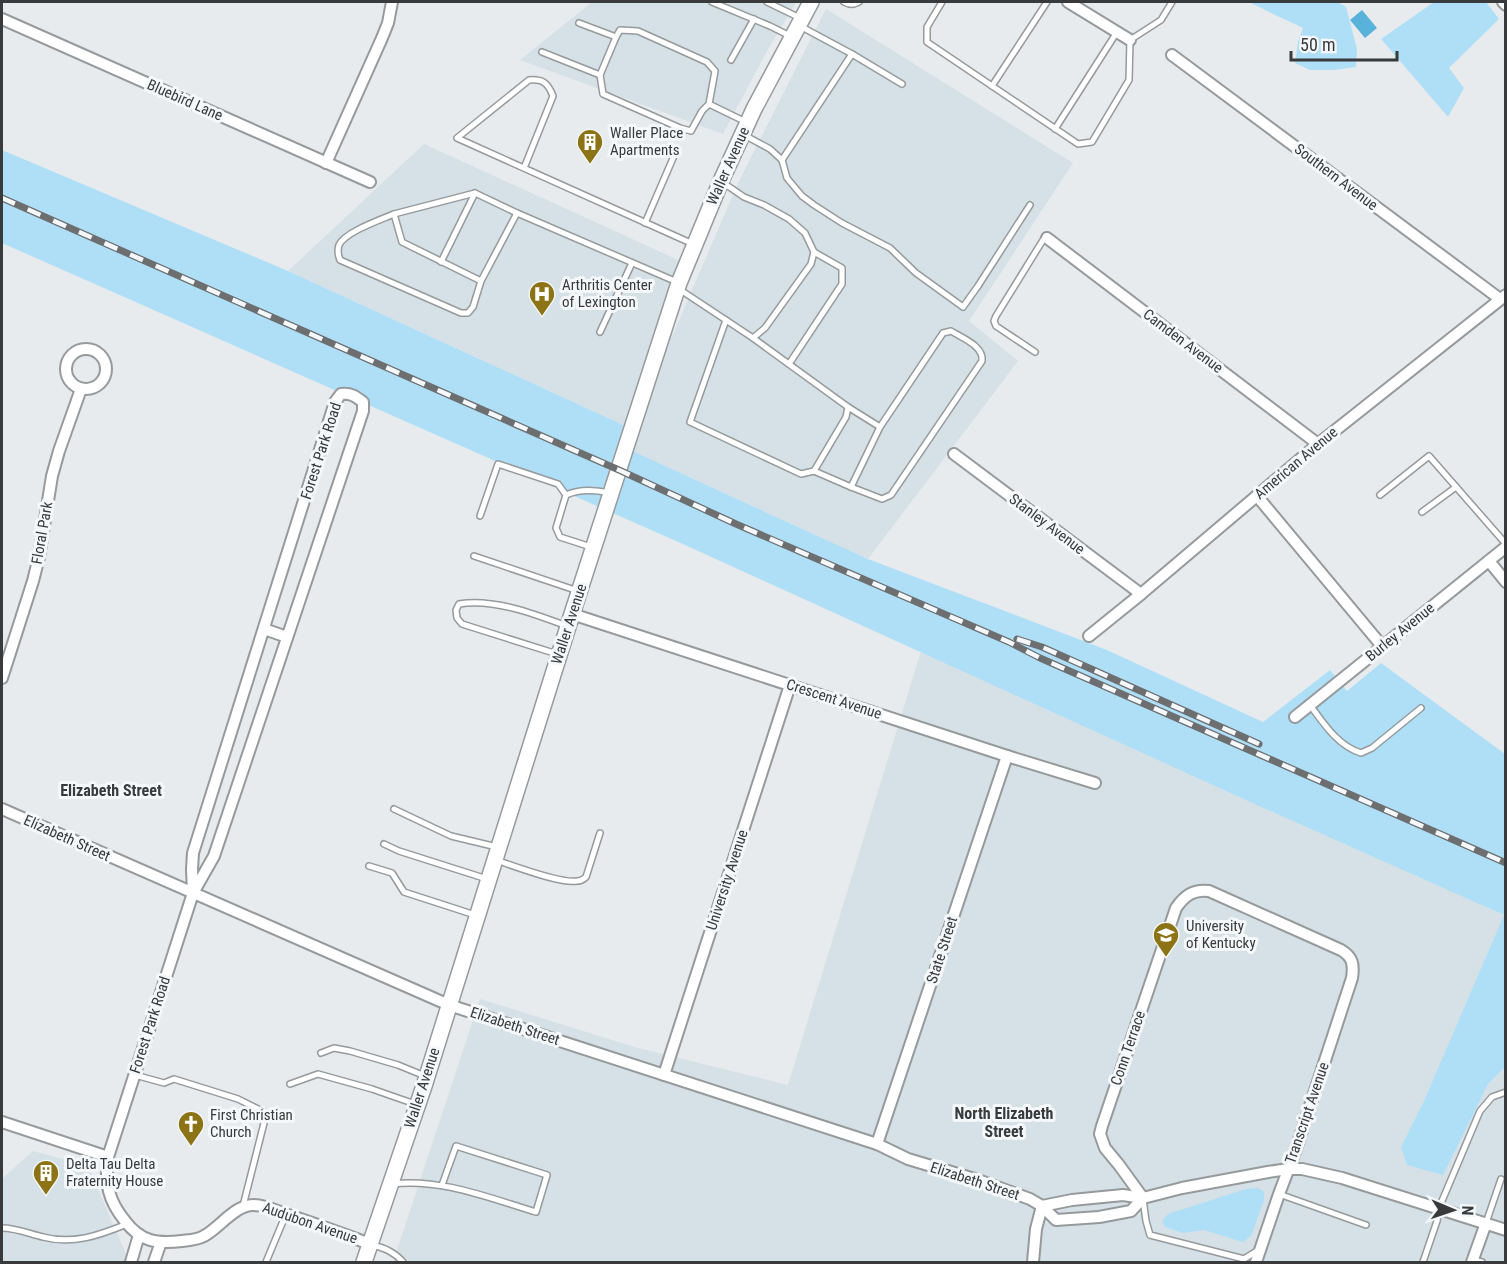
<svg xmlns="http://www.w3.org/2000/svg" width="1507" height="1264" viewBox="0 0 1507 1264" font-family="'Roboto Condensed',sans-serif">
<rect width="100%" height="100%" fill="#e7ebed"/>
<g fill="#d5e1e6">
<path d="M592,2h204l-29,49 -44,83 -203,-74z"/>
<path d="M826,9l247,154 -104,158 49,40 -150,198 -242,-111 6,-19 -344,-158 136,-127 263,120 -51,156 103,-239z"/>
<path d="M925,638l580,278v346h-1112l87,-263 158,49 150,37z"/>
<path d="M33,1151l55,15 38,88 -2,8h-122v-83z"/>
</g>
<g fill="#afdff7">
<path d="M1249,2h89l8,5 11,42 -1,18 -21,3h-25l-15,-7 3,-21 5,-14 -36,-17z"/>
<path d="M1434,2h52l13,17 -50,49 15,20 -16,29 -67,-78z"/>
<path d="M2,150l286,121 344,158 -6,19 242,111 239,91 156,72 67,-52 17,21 34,-28 124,91v313l-17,17 -45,91 -36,-10 -6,-18 23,-46 80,-186 -256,-114 -563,-256 -683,-302z"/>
<path d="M1258,1188l6,4v8l-13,36 -8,6 -39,-12 -21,3 -18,-6 -3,-6 6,-7 78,-25z"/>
</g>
<path fill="#59b2da" d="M1362,10l15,18 -12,10 -15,-18z"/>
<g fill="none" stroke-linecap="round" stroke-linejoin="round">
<g stroke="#969a9c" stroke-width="8">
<g id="lane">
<path d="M712,2l58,24 20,10"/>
<path d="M767,2l33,16"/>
<path d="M844,2c6,3 9,3 15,0"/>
<path d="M942,2l-15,25v15l151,102 14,-2 37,-62 1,-40 31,-20 11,-18"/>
<path d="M579,23l37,14"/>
<path d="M800,26l52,28"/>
<path d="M542,52l58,23"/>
<path d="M731,60l23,-41"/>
<path d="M992,86l55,-84"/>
<path d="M709,104l6,-33 -8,-9 -69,-31 -18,-1 -4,7 -16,38 3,19 77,34 11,3 11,-20 7,-7 37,18"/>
<path d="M1055,129l62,-97"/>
<path d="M744,135l26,14 12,11 5,18 15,18 12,9 28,18 48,25 26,25 47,34 15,-21 52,-81"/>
<path d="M782,160l70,-106 50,30"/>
<path d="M524,168l29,-72c-5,-13 -10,-17 -24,-16l-72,58 236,106"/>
<path d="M517,213l-36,68 -79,-39 -8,-28 81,-21 42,20 160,69"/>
<path d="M394,214c-14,6 -49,18 -55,31 -2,6 -1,10 1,15l121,53h7l5,-6 8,-26"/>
<path d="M645,223l32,-74"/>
<path d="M441,262l34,-69"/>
<path d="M679,289l74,49 12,-10 46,-64 3,-12 -9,-19 -16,-14 -25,-14 -20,-8 -22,-15"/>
<path d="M726,320l-36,102 111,52 13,-3 32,-54 2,-10 -95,-69"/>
<path d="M600,332l32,-69"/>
<path d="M1035,352l-39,-26 -2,-5 2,-5 47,-76 4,-2"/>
<path d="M789,364l53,-80v-16l-28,-16"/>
<path d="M848,407l32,20 63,-94 8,-2c11,7 33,15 31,30l-91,134 -9,4 -31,-12"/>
<path d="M814,471l37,16 29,-60"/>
<path d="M1380,495l49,-39 77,88"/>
<path d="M1422,512l34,-25"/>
<path d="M480,516l18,-52 60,20 8,11"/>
<path d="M591,547l-31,-10 -4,-9 10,-33c13,-6 30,-5 44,-2"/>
<path d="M474,556l104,35"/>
<path d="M557,654l-95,-30 -5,-6 -1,-8 3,-6c34,-6 76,10 108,22"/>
<path d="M1310,705c14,19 28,41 51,48l11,-5 49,-40"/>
<path d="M394,809l57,27 46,11"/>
<path d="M384,844l15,7 88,28"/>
<path d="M496,860c18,6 65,24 81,21 5,0 5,-1 9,-4l14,-44"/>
<path d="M369,866l23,7 12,19 71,23"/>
<path d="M321,1053l13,-5 16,3 48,14 27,11"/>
<path d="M135,1075l29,8 10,-4 64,20 26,13v11l-21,83"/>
<path d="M290,1084l28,-10 54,15 43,15"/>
<path d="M392,1184c49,-6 97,14 144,28l11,-37 -91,-29 -14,39"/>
<path d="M1279,1194l87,31"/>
<path d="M1143,1199l3,22 4,14 94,24 13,-8"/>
<path d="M1486,1223l15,-44"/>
<path d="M2,1228c14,0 28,6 41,9 30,8 57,-2 84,-13"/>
<path d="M372,1245c13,3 22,7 31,17"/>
<path d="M1473,1260l9,2"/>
<path d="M266,1262l20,-48"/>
<path d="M1423,1262l14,-41 2,-13 41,-97 12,-14 14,-5"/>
</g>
</g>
<g stroke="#969a9c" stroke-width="14">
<g id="street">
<path d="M1068,2l62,38"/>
<path d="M1503,2l3,3"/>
<path d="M2,19l368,163"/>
<path d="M1172,55l328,244"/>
<path d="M326,163l56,-125 6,-15 4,-21"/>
<path d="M1047,238l271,206"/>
<circle cx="86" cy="369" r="20"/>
<path d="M954,454l187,140"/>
<path d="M1257,496l125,150"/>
<path d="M1489,561l17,21"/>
<path d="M572,614l435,142 88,27"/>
<path d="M264,629l23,8"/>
<path d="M1089,636l52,-42 177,-150 188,-149"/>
<path d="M2,678l31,-97 6,-24 13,-81 7,-25 22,-62"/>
<path d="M1295,717l211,-170"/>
<path d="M2,809l447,196 428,139 31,15 70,21 52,19 12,7 14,14 43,-3 32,-6 12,-13"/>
<path d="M193,893l-1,-24 1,-16 142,-451 6,-8c10,-1 14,2 22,8v9l-149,445 -21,37 -85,264c-3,27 0,43 17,64 16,21 32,23 57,20 8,-1 15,-1 22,-5 15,-8 31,-31 49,-31 12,0 24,6 35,10 28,9 55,19 82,29"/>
<path d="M664,1075l126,-390"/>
<path d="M2,1122l106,35"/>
<path d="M877,1144l130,-388"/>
<path d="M1143,1198l-24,-33 -14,-17 -5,-14 2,-8 74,-218c9,-13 18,-19 33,-17l132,59c12,7 13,15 11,28l-57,174 -16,42 -23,68"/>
<path d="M1042,1206l30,-6 51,-5 20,3 39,-10 86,-16 20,-3h14l40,9 164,52"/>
<path d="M131,1262l8,-27"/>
<path d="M154,1262l7,-20"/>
<path d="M1033,1262l3,-33 6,-23"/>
<path d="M1472,1262l14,-39"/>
</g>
</g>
<g stroke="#969a9c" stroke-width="18">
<path id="secondary" d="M364,1262l60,-176 148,-472 107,-331 42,-102 33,-72 57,-107"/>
</g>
<use href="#lane" stroke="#fff" stroke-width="5"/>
<use href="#street" stroke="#fff" stroke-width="10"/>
<use href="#secondary" stroke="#fff" stroke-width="15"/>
<g stroke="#6c6e6f" stroke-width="7">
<g id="rail">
<path d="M2,198l617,272 117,54 273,118 31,16 466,205"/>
<path d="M1017,639l25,8 217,97"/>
</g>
</g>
<use href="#rail" stroke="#f5f8fa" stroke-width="4.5" stroke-dasharray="14" stroke-linecap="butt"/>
</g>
<defs>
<g id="building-pin" transform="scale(1.35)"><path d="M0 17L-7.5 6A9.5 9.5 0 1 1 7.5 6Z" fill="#8c7316" stroke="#f5f8fa"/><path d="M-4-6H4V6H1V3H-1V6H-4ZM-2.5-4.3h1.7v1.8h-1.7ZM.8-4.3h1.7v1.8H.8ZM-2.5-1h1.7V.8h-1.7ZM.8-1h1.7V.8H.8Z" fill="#fff"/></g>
<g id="hospital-pin" transform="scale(1.35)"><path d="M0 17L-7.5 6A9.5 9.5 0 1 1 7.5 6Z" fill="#8c7316" stroke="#f5f8fa"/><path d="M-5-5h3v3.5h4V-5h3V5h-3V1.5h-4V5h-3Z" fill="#fff"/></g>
<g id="university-pin" transform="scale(1.35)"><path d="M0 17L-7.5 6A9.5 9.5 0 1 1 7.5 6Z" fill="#8c7316" stroke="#f5f8fa"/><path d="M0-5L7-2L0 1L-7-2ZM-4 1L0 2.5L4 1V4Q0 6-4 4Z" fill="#fff"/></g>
<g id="church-pin" transform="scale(1.35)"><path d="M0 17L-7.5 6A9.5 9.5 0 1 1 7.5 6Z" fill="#8c7316" stroke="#f5f8fa"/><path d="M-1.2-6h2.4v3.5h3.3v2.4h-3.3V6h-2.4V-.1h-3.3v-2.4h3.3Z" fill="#fff"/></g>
</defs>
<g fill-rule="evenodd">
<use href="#building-pin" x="590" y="142"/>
<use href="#hospital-pin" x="542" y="294"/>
<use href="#university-pin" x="1166" y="935"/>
<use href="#church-pin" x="191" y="1124"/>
<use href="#building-pin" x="46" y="1173"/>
</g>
<g text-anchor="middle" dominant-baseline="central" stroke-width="6" stroke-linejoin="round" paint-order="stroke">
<g font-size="15" fill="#383a3b" stroke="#f5f8fa">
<text transform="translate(185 100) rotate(24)">Bluebird Lane</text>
<text transform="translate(728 166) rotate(-66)">Waller Avenue</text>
<text transform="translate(1336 177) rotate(37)">Southern Avenue</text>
<text transform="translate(1183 341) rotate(37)">Camden Avenue</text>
<text transform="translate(321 451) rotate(-72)">Forest Park Road</text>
<text transform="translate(1296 463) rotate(-40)">American Avenue</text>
<text transform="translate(1047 524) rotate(37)">Stanley Avenue</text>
<text transform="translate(42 533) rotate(-80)">Floral Park</text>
<text transform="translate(569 624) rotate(-72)">Waller Avenue</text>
<text transform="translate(1400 632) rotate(-39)">Burley Avenue</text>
<text transform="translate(834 699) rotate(18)">Crescent Avenue</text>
<text transform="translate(67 838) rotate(24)">Elizabeth Street</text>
<text transform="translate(727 880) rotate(-72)">University Avenue</text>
<text transform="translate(942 950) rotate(-72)">State Street</text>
<text transform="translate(150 1025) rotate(-72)">Forest Park Road</text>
<text transform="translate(515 1026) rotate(18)">Elizabeth Street</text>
<text transform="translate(1128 1048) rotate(-71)">Conn Terrace</text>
<text transform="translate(422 1088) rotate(-72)">Waller Avenue</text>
<text transform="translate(1307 1113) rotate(-71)">Transcript Avenue</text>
<text transform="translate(975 1181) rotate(18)">Elizabeth Street</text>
<text transform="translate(310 1223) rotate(19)">Audubon Avenue</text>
</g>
<g font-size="15" fill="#383a3b" stroke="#f5f8fa" text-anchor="start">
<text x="610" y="133">Waller Place<tspan x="610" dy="17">Apartments</tspan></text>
<text x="562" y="285">Arthritis Center<tspan x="562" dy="17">of Lexington</tspan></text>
<text x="1186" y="926">University<tspan x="1186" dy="17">of Kentucky</tspan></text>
<text x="210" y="1115">First Christian<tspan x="210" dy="17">Church</tspan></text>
<text x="66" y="1164">Delta Tau Delta<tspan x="66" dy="17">Fraternity House</tspan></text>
</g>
<g font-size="16" font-weight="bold" fill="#383a3b" stroke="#f5f8fa">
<text x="111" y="790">Elizabeth Street</text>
<text x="1004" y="1113">North Elizabeth<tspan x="1004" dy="18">Street</tspan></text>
</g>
</g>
<rect width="1507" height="1264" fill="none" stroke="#383a3b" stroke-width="6"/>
<g transform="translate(1453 1210) rotate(92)" stroke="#f5f8fa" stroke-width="4.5" paint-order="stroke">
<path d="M0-4.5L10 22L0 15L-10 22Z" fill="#383a3b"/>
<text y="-9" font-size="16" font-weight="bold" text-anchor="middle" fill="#383a3b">N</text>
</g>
<path d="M1291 51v9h106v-9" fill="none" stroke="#383a3b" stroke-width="3"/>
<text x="1300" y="51" font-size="18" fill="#383a3b" stroke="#f5f8fa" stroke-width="4.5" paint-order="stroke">50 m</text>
</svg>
